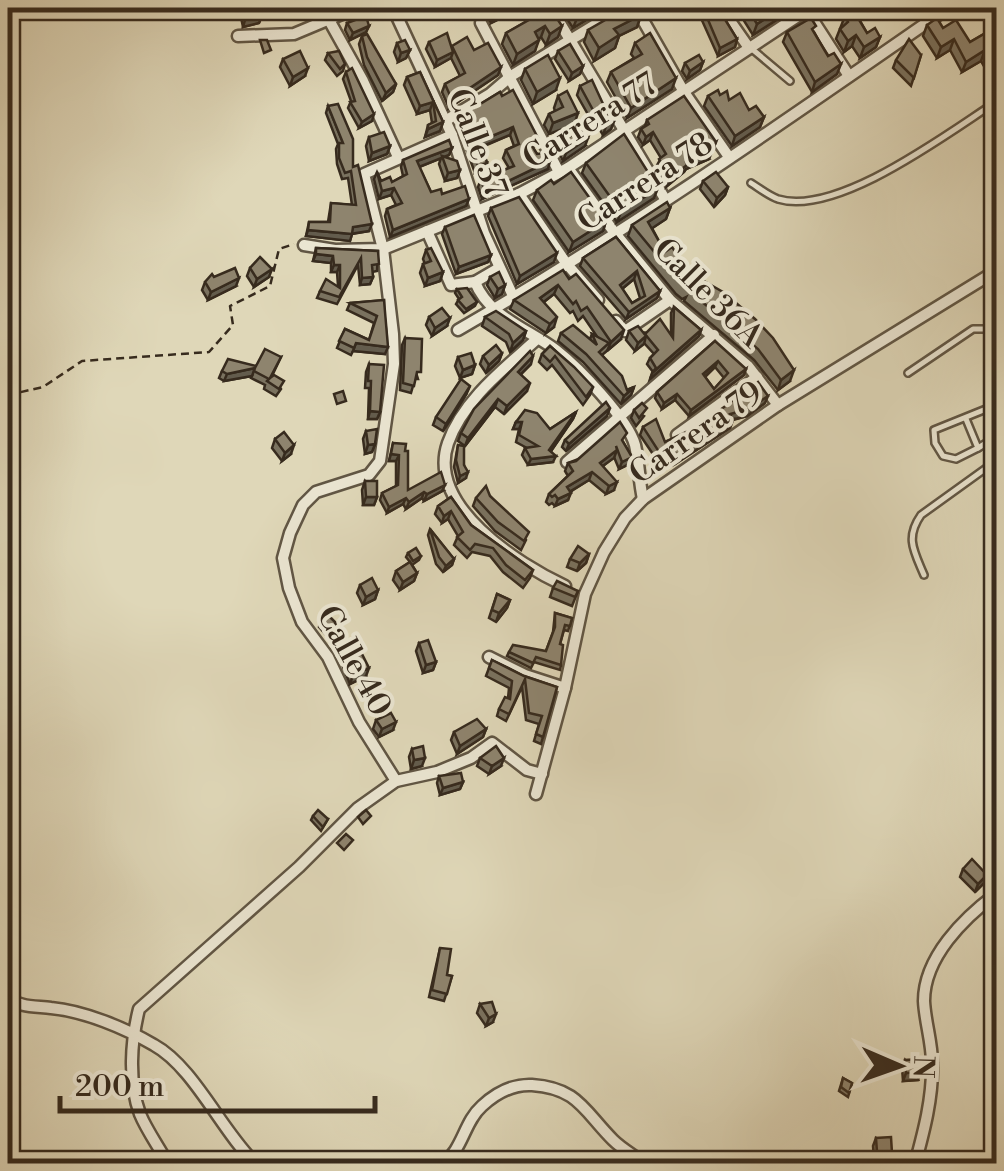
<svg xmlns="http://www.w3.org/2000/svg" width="1004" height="1171" viewBox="0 0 1004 1171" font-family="'Libre Bodoni',serif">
<rect width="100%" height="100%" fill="#dfd7b8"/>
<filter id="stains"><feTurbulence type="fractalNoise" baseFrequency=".002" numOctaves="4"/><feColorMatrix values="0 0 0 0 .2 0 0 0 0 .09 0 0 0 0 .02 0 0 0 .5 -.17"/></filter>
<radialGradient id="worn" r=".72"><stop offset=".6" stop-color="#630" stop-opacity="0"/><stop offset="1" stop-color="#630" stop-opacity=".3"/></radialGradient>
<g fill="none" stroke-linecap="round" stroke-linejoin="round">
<g stroke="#615644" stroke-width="10">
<g id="service">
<path d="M752,49l38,32"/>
<path d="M751,183c8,5 18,13 27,16 59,18 170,-66 218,-97"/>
<path d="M908,373l65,-44h14l9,7"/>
<path d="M966,419l12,29 -22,11 -13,-3 -8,-13 -1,-13 62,-25"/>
<path d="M978,448l18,-11"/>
<path d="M924,575c-10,-24 -19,-37 -3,-60l75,-54"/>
</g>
</g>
<g stroke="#615644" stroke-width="15">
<g id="minor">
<path d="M393,8l59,127 32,98 29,63"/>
<path d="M551,8l114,191"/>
<path d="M636,8l48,84 45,65"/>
<path d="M721,8l28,40"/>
<path d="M805,8l44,68"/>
<path d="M329,20l34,61 35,76"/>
<path d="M481,23l78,149"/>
<path d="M238,36l56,-2 62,-26"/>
<path d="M445,121l45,-27 21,-18 112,-68"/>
<path d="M568,168l46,64 56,68 78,66 30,39"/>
<path d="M519,194l47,69 32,37"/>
<path d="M427,231l24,54 24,-3"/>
<path d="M304,245l31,5 48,-1 136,-55 49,-26 242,-160"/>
<path d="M499,268l-24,14c14,35 53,47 81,68 23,18 72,69 79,95 4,18 4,36 8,54"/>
<path d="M616,321l9,10 45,-31"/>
<path d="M458,330c169,-98 330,-211 490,-322"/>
<path d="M537,339c-32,29 -74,61 -89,104 -22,63 70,121 117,143"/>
<path d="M677,435l80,-58"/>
<path d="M567,462l147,-127"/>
<path d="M489,657l36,18 40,13"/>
<path d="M396,781l-37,-59 -31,-65 -26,-35 -13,-34 -6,-30 7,-25 13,-28 13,-13 53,-17 11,-14 14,-97 -1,-30 -10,-85 -19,-75 88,-39"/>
<path d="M536,794l29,-106 20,-94 19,-42 21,-34 18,-19 135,-94 218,-134"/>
<path d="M8,996c10,12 28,10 43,12 33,3 74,20 103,37 40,22 68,87 102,119"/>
<path d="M168,1164c-9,-17 -21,-33 -28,-50 -12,-33 -9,-73 -1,-105l160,-142 59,-59 38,-27 41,-9 34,-14 21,-15 35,27 15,4"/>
<path d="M443,1164c20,-15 21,-42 39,-58 14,-13 31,-22 50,-21 46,3 52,26 81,55 9,9 22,16 32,24"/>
<path d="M915,1164c9,-33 18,-67 17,-101 0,-21 -7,-41 -8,-62 0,-44 40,-83 72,-107"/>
</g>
</g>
<g stroke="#372b1e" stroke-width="2.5" stroke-dasharray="8 5" stroke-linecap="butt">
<path d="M8,395l35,-8 39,-26 127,-9 24,-27 -3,-19 40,-20 9,-37 15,-5"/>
<path d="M8,562c8,-18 0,-42 12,-58"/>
</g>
<use href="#service" stroke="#eae5d1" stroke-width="5"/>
<use href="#minor" stroke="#eae5d1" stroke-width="10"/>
</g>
<g fill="#7a725f" stroke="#372b1e" stroke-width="2.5" fill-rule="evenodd">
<path d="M239,8h14l9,8 -3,7 -16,4z"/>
<path d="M486,8h27l-8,3 -2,6 -12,6 -7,-10z"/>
<path d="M550,8l8,29 -12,8 -5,-8 -3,2 -3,12 -22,14 -11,-21 4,-11z"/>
<path d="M560,8h40l-2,5 -25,15z"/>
<path d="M646,8h20l-2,4 -12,6z"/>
<path d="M699,8h19l19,31 -2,8 -17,9 -18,-40 1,-4z"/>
<path d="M736,8h59l-42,27z"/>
<path d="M840,8h40l-21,11 8,14 13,4 -4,10 -16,11 -8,-12 -8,6 -8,-13 9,-23z"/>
<path d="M641,15l-4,12 -18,9 -4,12 -21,13 -10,-19 4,-12z"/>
<path d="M347,23l22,3 -3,6 -16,8 -5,-10z"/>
<path d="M927,25l16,3 27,14 26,-15v49l-4,4 -11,-19 -19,11 -12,-22 -13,8 -14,-22z"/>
<path d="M787,32h27l23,42 -25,18 -29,-50z"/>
<path d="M362,36l34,48 -3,8 -11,9 -18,-36 -5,-21z"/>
<path d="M429,42l45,8 24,25 -49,33 -7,-16 3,-8 15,-8 -9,-18 -16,9 -9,-18z"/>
<path d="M397,43l13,7 -4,8 -8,4 -4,-10z"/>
<path d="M635,43l37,46 -45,29 -20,-36 4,-10 23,-14 -3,-4z"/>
<path d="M558,51l25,15 -3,8 -11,7 -14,-22z"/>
<path d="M328,53l17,11 -2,7 -6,5 -12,-16z"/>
<path d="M921,55l-10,31 -18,-18 3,-8z"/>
<path d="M283,59l22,17 -15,10 -10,-19z"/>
<path d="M703,62l-3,8 -13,9 -5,-8 3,-8z"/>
<path d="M525,69l31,21 -23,14 -12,-24z"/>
<path d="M346,72l26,49 -13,7 -11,-20 3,-7 -8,-22z"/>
<path d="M420,72l23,50 -3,9 -15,6 3,-12 4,-2 -2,-13 -13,4 -13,-29 3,-8z"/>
<path d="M580,86l24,20 -3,8 -11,4 -13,-23z"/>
<path d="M500,92l35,54 -3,1 16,22 -66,30 -4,-12 3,-8 28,-11 -6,-10 3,-8 8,-4 -4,-11 -28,12 5,16 -3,8 -9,2 -18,-49 2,-7z"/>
<path d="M720,95l44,22 -4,10 -28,19 -28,-40 4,-10z"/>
<path d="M558,96l16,29 -25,9 -5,-9 5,-11 6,-3 -1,-3z"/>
<path d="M328,106l25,61 16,64 -17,3 -2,7 -44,-5 3,-14h19l3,-19 21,2 -4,-27 -6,1 -5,-15 -1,-15 2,-5 -12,-31z"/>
<path d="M601,119l13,2 -3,8 -8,6 -5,-8z"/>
<path d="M647,120l62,39 -23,10 -2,3 -17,14 -11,-19 5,-9 -11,-18 -7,5 -5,-8 3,-8 4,-3z"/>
<path d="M369,137l21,9 -3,8 -18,7 -3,-15z"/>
<path d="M561,142l24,4 -22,15 -5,-10z"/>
<path d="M452,148l-3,7 -5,2 16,13 -3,8 -12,3 -6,-17 2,-6 -22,9 12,25 11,2 24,12 -76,31 -5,-21 2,-7 9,-4 -5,-10 -12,4 -5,-20 3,-7 4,9 11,1 11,-6 -2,-9 2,-7z"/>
<path d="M586,163l68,35 -37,24 -35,-49z"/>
<path d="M703,181l25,6 -3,8 -11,12 -14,-18z"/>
<path d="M554,184l52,37 -3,10 -34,21 -36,-52 4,-10z"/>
<path d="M491,208l63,54 -37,22 -29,-68z"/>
<path d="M670,208l-4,11 -14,9 13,24 25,21 100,108 -12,9 -24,-30 -70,-59 2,-4 -4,2 -6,-5 -48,-58 4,-11z"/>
<path d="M445,227l46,28 -3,7 -32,12 -14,-40z"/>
<path d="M616,237l44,54 -3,7 -31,21 -46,-53 3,-8zM634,279l6,19 -8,5 -10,-14z"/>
<path d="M316,248l62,3 -1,20 -5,1 1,5 -3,7 -10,1 -2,-20 -21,39 -20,-6 3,-7 18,-5 -1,-14h-6v-9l-18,-2z"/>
<path d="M426,250l17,22 -3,9 -15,5 -5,-13 3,-9h2l-2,-5z"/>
<path d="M250,268l19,9 -15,10 -7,-11z"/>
<path d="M214,277l22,9 -28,14 -6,-10 3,-8z"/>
<path d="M490,277l15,8 -3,9 -7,4 -8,-13z"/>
<path d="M569,279l52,60 -19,16 25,35 7,-3 -3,8 -10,9 -38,-42 -25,-21 3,-8 29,6 2,-5 6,4 -15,-22 -5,5 -5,-10 -3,2 -16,-19 -10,8 10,25 -8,6 -36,-24 4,-9z"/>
<path d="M457,289l20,13 -2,4 -11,7 -8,-9 3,-5 -4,-6z"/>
<path d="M384,300l1,54 -32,-3 -2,4 -14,-7 8,-19 24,11 5,-17 -27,-13 3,-7z"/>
<path d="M674,307l27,23 -2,6 -49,43 3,-7 -6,-8 3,-6 4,-4 -10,-11 -9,8 -9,-11 3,-9 42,4v-22z"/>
<path d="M429,317l18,9 -15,10 -6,-11z"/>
<path d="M485,317l41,14 -3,9 -13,12 -4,-10 -24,-16z"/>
<path d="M405,338l13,41h-3l-4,14 -11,-3 2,-45z"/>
<path d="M715,341l29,34 -55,41 -14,-16 -13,9 -7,-11 2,-6zM715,367l9,11 -10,11 -9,-12z"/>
<path d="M550,346l43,41 -3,8 -7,10 -31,-40 -5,5 -8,-8 3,-8z"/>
<path d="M502,353l-3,8 -13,12 -6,-9 3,-8z"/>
<path d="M281,357l-9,19 9,13 -5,7 -12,-7 1,-4 -14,-7 1,-2 -28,5 -5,-3 3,-7 34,-5z"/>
<path d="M458,357l17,8 -3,9 -12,4 -5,-12z"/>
<path d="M369,364l11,48 -3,7h-9l1,-31h-4l1,-16z"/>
<path d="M531,364l-10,10 6,17 -23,23 -9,-7 -30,39 -7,-5 3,-8z"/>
<path d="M467,393l-24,38 -10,-6 3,-8z"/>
<path d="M765,403l-18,13 -14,4 -3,8 -55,36 -7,-9 -9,8 -19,-28 3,-8 22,15z"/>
<path d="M634,410l10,6 -8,10 -5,-8z"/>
<path d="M576,412l-3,7 -22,32 2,11 -25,3 -6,-10 3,-7h2l-11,-6 3,-13h-6l3,-7 34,7z"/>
<path d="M607,416l-41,35 -4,-4 3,-7z"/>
<path d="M366,431l9,13 -3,8 -7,2 -2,-15z"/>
<path d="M275,439l16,15 -9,7 -10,-13z"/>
<path d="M623,442l9,15 -3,7 -10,5 -5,-12 -11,9 11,24 -8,4 -17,-14 -19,12 -2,8 -13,6 -3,-3 -3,2 -3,-3 3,-8 19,-18 -3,-5 3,-8z"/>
<path d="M393,443l12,8 3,39 34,1 -18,10 -2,-3 -16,11 -3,-5 -16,9 -7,-13 2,-7 14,-7v-25h-7z"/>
<path d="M458,445l6,20 2,13 -8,5 -4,-16z"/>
<path d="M365,481l12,16 -3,8h-11l-1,-15z"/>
<path d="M490,496l36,44 -5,10 -26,-19 -22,-25 3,-8z"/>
<path d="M451,497l20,28 62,45 -3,8 -7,10 -20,-16 -13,-16 -18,-4 -5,6 -13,-13 4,-9 -10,-17 -6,4 -7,-9 3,-8z"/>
<path d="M430,529l24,30 -2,6 -9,7 -7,-8 -8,-29z"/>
<path d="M408,553l13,3 -2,4 -7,5 5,8 -3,8 -14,9 -7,-10 3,-9 14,-9 -4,-5z"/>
<path d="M589,554l-3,9 -9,8 -10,-4 3,-8z"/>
<path d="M360,585l18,5 -3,9 -12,6 -6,-12z"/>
<path d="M553,588l25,3 -6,15 -22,-9z"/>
<path d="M497,594l13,6 -3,8 -11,14 -7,-4z"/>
<path d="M555,613l17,5 -4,13 -4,-1 -4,14 1,21 -1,5 -26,-8 -3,6 -24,-12 2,-4 37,-1 7,-19z"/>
<path d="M320,623h16l-2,4 -8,8 -7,-8z"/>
<path d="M419,643l17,19 -3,8 -10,3 -7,-22z"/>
<path d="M345,657l21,19 -16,8 -8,-19z"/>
<path d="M492,660l32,16 33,11 -16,57 -7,-3 5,-17 -13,-4 -4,-33 -16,34 -9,-5 2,-7 9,-11 1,-10 -23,-12z"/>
<path d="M376,720l17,10 -14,7 -6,-8z"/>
<path d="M486,729l-3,8 -26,17 -6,-14 3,-8z"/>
<path d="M412,749l10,17 -11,3 -2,-12z"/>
<path d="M480,758l21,8 -12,8 -12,-8z"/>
<path d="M439,776l24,6 -3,7 -20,6 -3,-12z"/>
<path d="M313,816l15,3 -7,12 -10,-11z"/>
<path d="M963,869l24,6 -3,8 -9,9 -15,-15z"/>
<path d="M440,948l7,27 5,1 -8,25 -15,-4z"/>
<path d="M480,1004l13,18 -7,4 -9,-13z"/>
<path d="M905,1060l13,20 -15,1 -1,-13z"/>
<path d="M843,1078l9,5 -4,14 -9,-6z"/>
<path d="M876,1138l16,15 -3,8 -15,-1 -1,-14z"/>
</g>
<g fill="#635c4d" stroke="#372b1e" stroke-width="2.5">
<path d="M318,8h16l-25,10 3,-8z"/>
<path d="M503,8h10l-8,3 -2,6 -12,6 3,-9z"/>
<path d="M594,8h6l-2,5 -25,15 4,-10z"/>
<path d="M659,8h7l-2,4 -12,6 3,-8z"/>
<path d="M782,8h13l-42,27 4,-11z"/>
<path d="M865,8h15l-29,16 4,-11z"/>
<path d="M641,15l-4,12 -18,9 -4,12 -21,13 5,-13 15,-19z"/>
<path d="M262,16l-3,7 -16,4 2,-7z"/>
<path d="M369,26l-3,6 -16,8 3,-7z"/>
<path d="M545,26l-4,11 -10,6 4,-11z"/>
<path d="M562,26l-4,11 -12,8 4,-11z"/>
<path d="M856,35l-4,11 -8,6 4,-11z"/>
<path d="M880,37l-4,10 -16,11 4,-11z"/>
<path d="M737,39l-2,8 -17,9 2,-8z"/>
<path d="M954,39l-4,11 -13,8 4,-11z"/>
<path d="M539,40l-4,11 -22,14 4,-11z"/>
<path d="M410,50l-4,8 -8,4 3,-9z"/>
<path d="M985,50l-4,11 -19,11 4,-10z"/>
<path d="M453,52l-2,6 -16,9 2,-7z"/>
<path d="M703,62l-3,8 -13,9 3,-8z"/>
<path d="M841,64l-4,10 -25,18 3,-10z"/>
<path d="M583,66l-3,8 -11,7 3,-8z"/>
<path d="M501,67l-3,8 -49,33 3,-8z"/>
<path d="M308,68l-3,8 -15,10 3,-9z"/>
<path d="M560,78l-4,12 -23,14 4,-12z"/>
<path d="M676,78l-4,11 -45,29 4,-10z"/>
<path d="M396,84l-3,8 -11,9 4,-8z"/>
<path d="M433,102l-3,8 -13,4 3,-8z"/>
<path d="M604,106l-3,8 -11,4 3,-8z"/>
<path d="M578,113l-4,12 -25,9 4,-11z"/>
<path d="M374,114l-2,7 -13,7 3,-6z"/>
<path d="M764,117l-4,10 -28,19 3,-10z"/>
<path d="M614,121l-3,8 -8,6 3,-9z"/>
<path d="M443,122l-3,9 -15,6 3,-8z"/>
<path d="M513,127l-3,8 -32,13 2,-7z"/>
<path d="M653,132l-3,8 -7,5 3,-8z"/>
<path d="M588,138l-3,8 -22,15 3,-8z"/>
<path d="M716,142l-7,17 -23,10 -2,3 -17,14 3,-8 16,-16z"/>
<path d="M390,146l-3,8 -18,7 3,-8z"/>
<path d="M452,148l-3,7 -35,14 3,-8z"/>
<path d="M550,161l-2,8 -66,30 3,-7z"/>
<path d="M487,163l-3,8 -9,2 3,-7z"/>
<path d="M460,170l-3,8 -12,3 3,-8z"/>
<path d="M728,187l-3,8 -11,12 3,-9z"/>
<path d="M394,188l-3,7 -12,4 3,-8z"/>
<path d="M658,188l-4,10 -37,24 4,-10z"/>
<path d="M469,199l-3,7 -76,31 3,-7z"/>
<path d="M670,208l-4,11 -21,14 3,-11z"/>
<path d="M606,221l-3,10 -34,21 4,-10z"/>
<path d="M372,224l-3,7 -19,3 3,-7z"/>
<path d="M308,230l44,4 -2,7 -44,-5z"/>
<path d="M557,253l-3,9 -37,22 3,-8z"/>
<path d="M316,254l17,2 -2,7 -18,-2z"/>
<path d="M491,255l-3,7 -32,12 3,-7z"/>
<path d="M334,265h6l-3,7h-6z"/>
<path d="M272,269l-3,8 -15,10 3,-8z"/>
<path d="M637,271l-3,8 -17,14 3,-8z"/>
<path d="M443,272l-3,9 -15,5 3,-8z"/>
<path d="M373,277l-3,7 -10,1 2,-7z"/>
<path d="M239,278l-3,8 -28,14 3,-8z"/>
<path d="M505,285l-3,9 -7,4 3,-9z"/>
<path d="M558,285l-4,9 -17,13 3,-9z"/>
<path d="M660,291l-3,7 -31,21 3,-7z"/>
<path d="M557,317l-3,10 -8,6 4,-9z"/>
<path d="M450,318l-3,8 -15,10 3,-8z"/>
<path d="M624,330l-3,9 -14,12 4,-9z"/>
<path d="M701,330l-2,6 -49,43 2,-6z"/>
<path d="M526,331l-3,9 -13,12 3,-9z"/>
<path d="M646,336l-2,8 -9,7 3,-8z"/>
<path d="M356,343l32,4 -3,7 -32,-3z"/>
<path d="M502,353l-3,8 -13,12 3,-8z"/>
<path d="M533,356l-2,8 -16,16 3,-8z"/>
<path d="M718,361l-3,6 -14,13 2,-6z"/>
<path d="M475,365l-3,9 -12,4 3,-8z"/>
<path d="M255,368l-3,8 -28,5 3,-7z"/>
<path d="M746,369l-2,6 -55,41 2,-6z"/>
<path d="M794,370l-4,11 -12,9 3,-10z"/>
<path d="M530,383l-3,8 -23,23 3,-8z"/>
<path d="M470,386l-3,7 -24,38 3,-7z"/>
<path d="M634,387l-3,8 -10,9 3,-8z"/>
<path d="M677,394l-2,6 -13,9 2,-6z"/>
<path d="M768,396l-3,7 -18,13 -20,5 3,-7z"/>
<path d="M498,399l-3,8 -30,39 3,-8z"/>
<path d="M610,408l-3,8 -41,35 3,-7z"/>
<path d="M370,411l10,1 -3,7h-9z"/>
<path d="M576,412l-3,7 -26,38 2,-7z"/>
<path d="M733,420l-3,8 -55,36 3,-7z"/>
<path d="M516,422h6l-3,7h-6z"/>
<path d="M375,444l-3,8 -7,2 3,-9z"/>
<path d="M294,445l-3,9 -9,7 3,-8z"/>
<path d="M671,447l-3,8 -9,8 2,-8z"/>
<path d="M617,450l-3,8 -17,12 3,-7z"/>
<path d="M391,454l8,1 -3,6h-7z"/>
<path d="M556,456l-3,6 -25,3 3,-6z"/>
<path d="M632,457l-3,7 -10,5 3,-7z"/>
<path d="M468,472l-2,6 -8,5 2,-7z"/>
<path d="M592,472l-3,8 -25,15 3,-8z"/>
<path d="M617,482l-3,8 -8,4 3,-8z"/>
<path d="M445,485l-3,6 -18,10 3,-7z"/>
<path d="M424,492l-2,6 -16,11 3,-7z"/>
<path d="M571,493l-3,7 -13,6 3,-7z"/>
<path d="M366,497h11l-3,8h-11z"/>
<path d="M406,498l-3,6 -16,9 2,-6z"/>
<path d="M451,511l-3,8 -6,4 2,-7z"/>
<path d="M589,554l-3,9 -9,8 3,-8z"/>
<path d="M454,559l-2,6 -9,7 3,-6z"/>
<path d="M417,573l-3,8 -14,9 3,-8z"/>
<path d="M378,590l-3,9 -12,6 3,-8z"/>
<path d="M510,600l-3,8 -11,14 3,-9z"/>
<path d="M436,662l-3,8 -10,3 3,-8z"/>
<path d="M369,668l-3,8 -16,8 3,-9z"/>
<path d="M396,722l-3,8 -14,7 3,-8z"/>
<path d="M486,729l-3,8 -26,17 3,-8z"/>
<path d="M425,758l-3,8 -11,3 3,-9z"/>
<path d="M504,758l-3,8 -12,8 3,-8z"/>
<path d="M463,782l-3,7 -20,6 3,-7z"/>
<path d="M987,875l-3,8 -9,9 3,-8z"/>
<path d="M496,1014l-3,8 -7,4 3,-8z"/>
<path d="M921,1072l-3,8 -15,1 3,-8z"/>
<path d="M877,1152l15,1 -3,8 -15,-1z"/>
</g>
<g fill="#8e846e" stroke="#372b1e" stroke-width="2.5" fill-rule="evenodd">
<path d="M243,8h10l9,8 -17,4z"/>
<path d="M489,8h17l-12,6z"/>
<path d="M550,8l12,18 -12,8 -5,-8 -10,6 4,8 -22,14 -11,-21z"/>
<path d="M570,8h24l-17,10z"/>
<path d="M626,8h11l4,7 -27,14 5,6 -20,13 -11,-18z"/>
<path d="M703,8h15l19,31 -17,9z"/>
<path d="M747,8h35l-25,16z"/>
<path d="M850,8h15l-10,5 12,20 8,-5 5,9 -16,10 -8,-12 -8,6 -8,-12 8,-7 -3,-7 7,-4z"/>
<path d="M366,16l3,10 -16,7 -6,-10z"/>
<path d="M811,18l5,8 -4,3 16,27 6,-3 7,11 -26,18 -28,-50z"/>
<path d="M937,18l6,10 13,-8 14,22 26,-15v41l-11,-18 -19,12 -12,-23 -13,8 -14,-22z"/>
<path d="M447,33l6,19 -16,8 -8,-18z"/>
<path d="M650,33l26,45 -45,30 -20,-36 31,-18 -7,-11z"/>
<path d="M367,34l29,50 -10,9 -19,-36 -5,-21z"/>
<path d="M467,37l7,13 14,-7 13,24 -49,33 -7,-16 20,-11 -13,-27z"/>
<path d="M909,39l12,16 -7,23 -18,-18z"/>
<path d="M260,40h7l4,10 -7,3z"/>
<path d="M405,40l5,10 -9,3 -4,-10z"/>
<path d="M570,44l13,22 -11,7 -14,-22z"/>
<path d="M300,51l8,17 -15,9 -10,-18z"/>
<path d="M339,51l6,13 -5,5 -12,-16z"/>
<path d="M548,55l12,23 -23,14 -12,-23z"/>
<path d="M699,55l4,7 -13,9 -5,-8z"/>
<path d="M352,68l22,46 -12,8 -12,-20 5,-1 -9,-29z"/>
<path d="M420,72l23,50 -15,7v-4l8,-4 -3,-19 -13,4 -13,-29z"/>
<path d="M592,80l12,26 -11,4 -13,-24z"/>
<path d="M513,90l25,48 -9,3 8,13 8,-1 5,8 -65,31 -4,-13 33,-13 -8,-16 13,-6 -6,-17 -33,14 7,22 -9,3 -19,-49 41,-25 2,4z"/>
<path d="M718,90l2,5 7,-4 2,9 11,-7 9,17 7,-4 8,11 -29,19 -27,-40z"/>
<path d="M567,91l11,22 -25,10 -4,-9 14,-7 -5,-11z"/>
<path d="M684,96l32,46 -4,9 -26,11 1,3 -17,13 -11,-19 7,-5 -13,-22 -7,5 -5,-8 8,-5 -2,-4z"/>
<path d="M338,104l15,35v28l5,-2 14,59 -19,3 -1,7 -44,-4 1,-8h21l1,-19 25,2 -5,-34 -6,2 -6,-15v-15h4l-15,-37z"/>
<path d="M609,114l5,7 -8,5 -5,-7z"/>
<path d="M582,129l6,9 -22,15 -5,-11z"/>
<path d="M384,132l6,14 -18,7 -3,-16z"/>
<path d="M624,134l34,54 -37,24 -35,-49z"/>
<path d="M449,140l3,8 -35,13 14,31 10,-3 1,5 23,-8 4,13 -76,31 -6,-21 15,-6 -8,-15 -12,3 -5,-19 4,9 9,-4 2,5 15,-8 -4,-14z"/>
<path d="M442,156l15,5 3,9 -12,3z"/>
<path d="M571,172l35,49 -33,21 -36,-52 14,-10 3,4z"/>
<path d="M716,172l12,15 -11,11 -14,-17z"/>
<path d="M519,197l38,56 -37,23 -29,-68z"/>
<path d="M667,202l3,6 -22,14 17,30 7,-5 18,26 33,19 32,27 18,19 21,32 -13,10 -23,-31 -70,-59 7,-6 -9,4 -6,-5 -48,-58z"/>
<path d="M474,215l17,40 -32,12 -14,-40z"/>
<path d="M616,237l44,54 -31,21 -46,-54zM637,271l8,25 -13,7 -12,-18z"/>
<path d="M316,248l62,3 1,13 -7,1 1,12 -11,1 -1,-20 -22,39 -19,-6 6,-12 14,9v-23h-6l-1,-9 -17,-2z"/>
<path d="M431,248l12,24 -15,6 -5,-14 8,-3 -5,-11z"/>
<path d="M260,257l12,12 -15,10 -7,-11z"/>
<path d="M235,268l4,10 -28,14 -6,-10 7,-8 2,3z"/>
<path d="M563,270l6,9 7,-5 48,56 -13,12 -24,-35 -6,4 -5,-10 -3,3 -15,-19 -18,13 17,19 -7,7 -36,-24z"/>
<path d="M499,272l6,13 -7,4 -8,-12z"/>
<path d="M467,288l10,14 -11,7 -8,-9 4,-3 -5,-8z"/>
<path d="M384,300l4,47 -32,-4 -2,5 -15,-7 6,-12 24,11 8,-24 -27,-13z"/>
<path d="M674,307l27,23 -49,43 4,-5 -6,-10 8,-8 -13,-16 15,-15 13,19z"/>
<path d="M442,308l8,10 -15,10 -6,-11z"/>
<path d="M496,311l30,20 -13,12 -4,-9 -24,-17z"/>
<path d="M573,325l24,20 -5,-11 17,9 -10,9 23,24 5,14 7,-3 -10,9 -38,-42 -25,-21z"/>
<path d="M638,326l8,10 -8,7 -9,-12z"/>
<path d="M405,338l17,1 -1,33h-4l-3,14 -11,-3z"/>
<path d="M715,341l31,28 -55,41 -14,-16 -13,9 -7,-11zM718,361l10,12 -14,16 -11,-15z"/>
<path d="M496,345l6,8 -13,12 -6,-9z"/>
<path d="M550,346l24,21 19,20 -7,10 -31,-41 -5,6 -8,-8z"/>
<path d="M265,349l16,8 -11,21 4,-3 10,6 -5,8 -12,-8 2,-2 -15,-8 1,-3 -28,6 -5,-3 6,-12 28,7z"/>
<path d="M530,351l3,5 -15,16 12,11 -23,23 -9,-7 -30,39 -7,-5 13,-24z"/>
<path d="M471,353l4,12 -12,5 -5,-13z"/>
<path d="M369,364l15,1 -4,47 -10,-1 1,-30h-3z"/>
<path d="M461,379l9,7 -24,38 -10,-7z"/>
<path d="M758,382l10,14 -19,13 -19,5 3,6 -55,37 -7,-10 -10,8 -18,-28 13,-8 9,23 32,-15z"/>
<path d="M343,391l3,10 -9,3 -3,-10z"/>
<path d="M606,402l4,6 -41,36 -4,-4z"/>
<path d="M642,403l5,5 -8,10 -5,-8z"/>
<path d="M525,410l12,3 13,16 26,-17 -27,38 7,6 -25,3 -6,-11 13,-2 -19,-11 3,-13h-6z"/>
<path d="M620,422l7,11 -5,7 10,17 -10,5 -6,-16 1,4 -17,13 17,19 -8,4 -17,-14 -25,15 4,6 -13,6 -3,-4 -3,2 -3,-3 24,-23 -5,-8 8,-2z"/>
<path d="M377,429l-2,15 -7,1 -2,-14z"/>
<path d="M284,432l10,13 -9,8 -10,-14z"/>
<path d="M393,443l13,1 -1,7h3v39l33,-18 4,13 -18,9 -3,-2 -15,10 -3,-4 -17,9 -7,-14 16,-8 1,-30 -8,-1z"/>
<path d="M458,445l6,1v19l4,7 -8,4 -4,-16z"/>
<path d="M365,481h12v16h-11z"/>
<path d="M486,486l4,10 39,36 -5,9 -26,-19 -22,-24z"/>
<path d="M451,497l20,28 62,45 -8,10 -19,-15 -13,-17 -18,-4 -5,6 -13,-13 6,-5 -12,-21 -7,5 -6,-10z"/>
<path d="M430,529l24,30 -8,7 -7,-9z"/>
<path d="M578,546l11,8 -9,9 -10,-4z"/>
<path d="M416,548l5,8 -8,5 -5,-8z"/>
<path d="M410,562l7,11 -14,9 -7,-11z"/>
<path d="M372,578l6,12 -12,7 -6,-12z"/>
<path d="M557,581l21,10 -3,6 -22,-9z"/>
<path d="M497,594l13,6 -11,13 -7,-3z"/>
<path d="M555,613l17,5 -2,8 -5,-1 -5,19 3,1 -2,20 -25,-8 -3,6 -24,-11 4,-7 33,6 9,-24z"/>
<path d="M328,615l8,8 -8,8 -8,-8z"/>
<path d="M428,640l8,22 -10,3 -7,-22z"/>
<path d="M360,650l9,18 -16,7 -8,-18z"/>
<path d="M492,660l32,16 33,11 -14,50 -7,-3 6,-18 -13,-3 -4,-34 -16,35 -10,-5 6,-12 5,2 2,-18 -23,-13z"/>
<path d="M391,713l5,9 -14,7 -6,-9z"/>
<path d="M477,719l9,10 -26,17 -6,-14z"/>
<path d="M423,746l2,12 -11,2 -2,-11z"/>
<path d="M496,746l8,12 -12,8 -12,-8z"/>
<path d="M461,773l2,9 -20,6 -4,-12z"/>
<path d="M318,810l10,9 -5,8 -10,-11z"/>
<path d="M366,810l5,6 -8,8 -5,-7z"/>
<path d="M346,834l7,6 -9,10 -7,-7z"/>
<path d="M972,859l15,16 -9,9 -15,-15z"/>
<path d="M440,948l11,1 -4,26 5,1 -5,18 -15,-4z"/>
<path d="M492,1002l4,12 -7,4 -9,-14z"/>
<path d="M921,1059v13l-15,1 -1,-13z"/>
<path d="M843,1078l9,5 -3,10 -8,-6z"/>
<path d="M891,1137l1,16 -15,-1 -1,-14z"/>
</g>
<g text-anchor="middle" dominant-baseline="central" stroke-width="8" stroke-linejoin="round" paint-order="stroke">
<g font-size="32" fill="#372b1e" stroke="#eae5d1">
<text transform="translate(590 121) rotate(-32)">Carrera 77</text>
<text transform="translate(477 143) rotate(69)">Calle 37</text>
<text transform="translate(645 182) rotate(-33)">Carrera 78</text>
<text transform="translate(708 293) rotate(45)">Calle 36A</text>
<text transform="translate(696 433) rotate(-35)">Carrera 79</text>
<text transform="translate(354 661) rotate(61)">Calle 40</text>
</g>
</g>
<rect width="1004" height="1171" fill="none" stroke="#dfd7b8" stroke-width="40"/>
<rect x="10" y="10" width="984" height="1151" fill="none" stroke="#372b1e" stroke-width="5"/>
<rect x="20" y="20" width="964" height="1131" fill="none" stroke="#372b1e" stroke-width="2.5"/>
<g transform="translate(899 1066) rotate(92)" stroke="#eae5d1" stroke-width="8" paint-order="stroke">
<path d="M0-8L18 38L0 25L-18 38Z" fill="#372b1e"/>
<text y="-15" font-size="28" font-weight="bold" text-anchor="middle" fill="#372b1e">N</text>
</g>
<path d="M60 1096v15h315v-15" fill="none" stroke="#372b1e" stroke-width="5"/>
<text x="75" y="1096" font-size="30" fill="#372b1e" stroke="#eae5d1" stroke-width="8" paint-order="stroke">200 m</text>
<rect width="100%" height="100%" filter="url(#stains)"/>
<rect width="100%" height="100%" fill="url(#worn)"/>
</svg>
